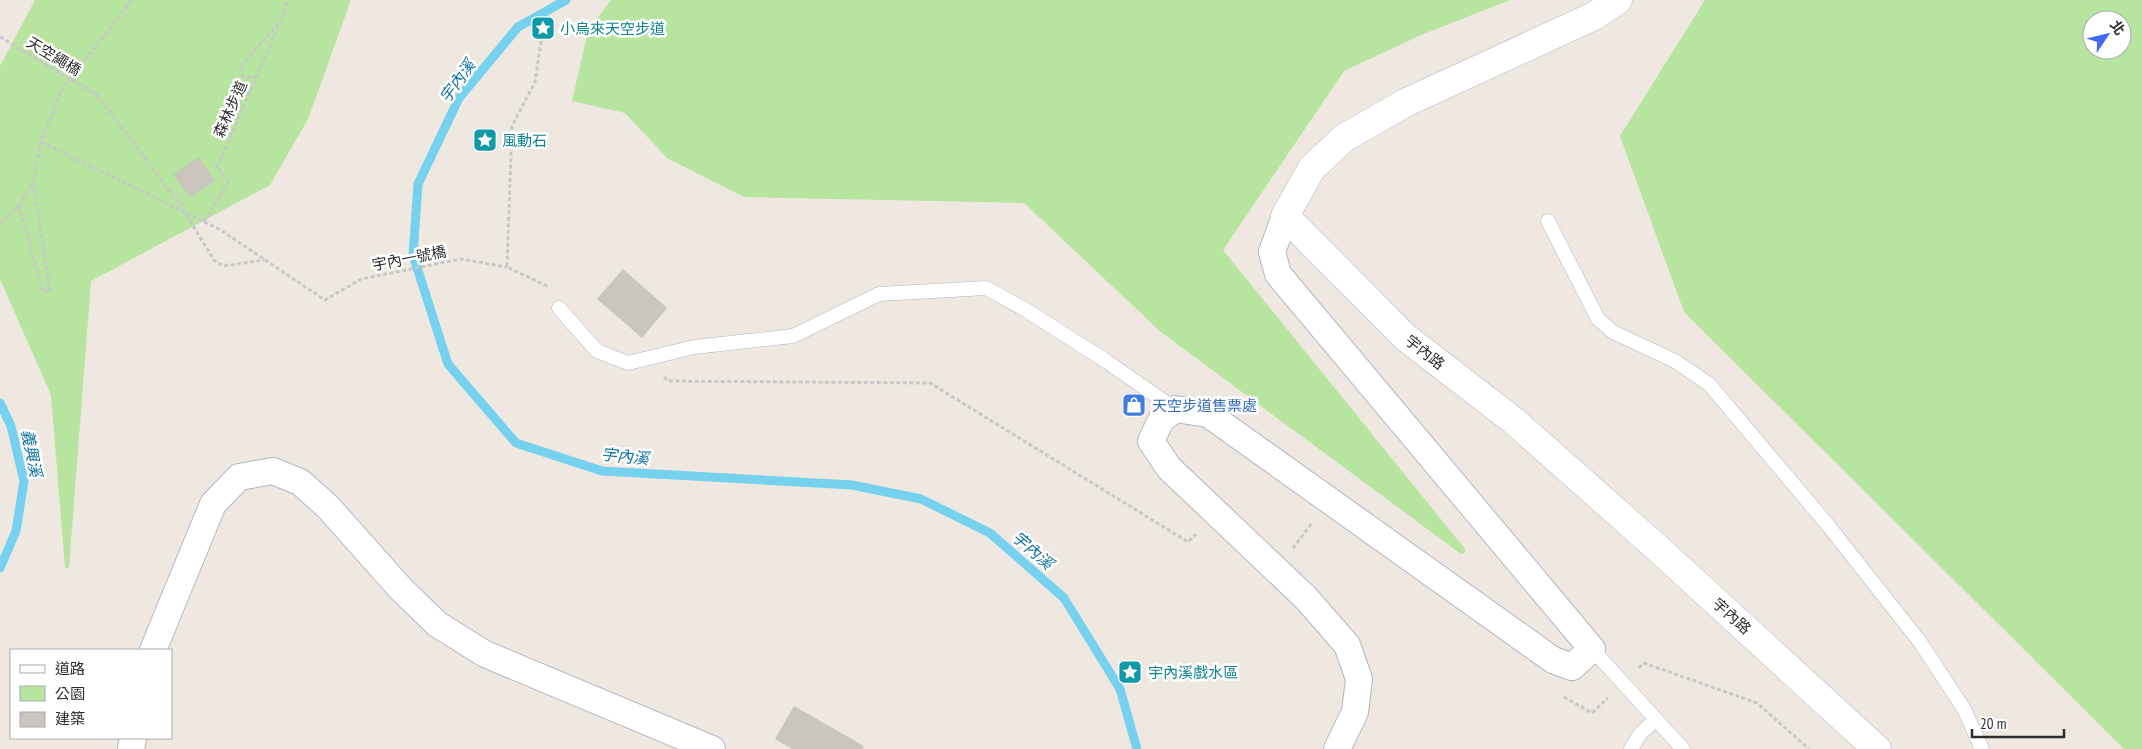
<svg xmlns="http://www.w3.org/2000/svg" width="2142" height="749" viewBox="0 0 2142 749" font-family="'PT Sans Narrow','Noto Sans TC',sans-serif">
<rect width="100%" height="100%" fill="#eee8e0"/>
<g fill="#b7e49e" fill-rule="evenodd">
<path d="M35,0h316l-43,119 -38,66 -179,96 -22,286 -2,2 -2,-2 -14,-172 -51,-116v-213z"/>
<path d="M611,0h899l-89,35 -77,36 -121,179 242,299v4l-4,1 -300,-222 -137,-129 -280,-6 -77,-39 -42,-45 -53,-12 16,-70z"/>
<path d="M1705,0h437v749h-18l-440,-437 -64,-176zM2092,20h30v30h-30z"/>
</g>
<g fill="none" stroke-linecap="round" stroke-linejoin="round">
<g stroke="#76d1ee" stroke-width="9">
<path d="M566,0l-48,27 -59,71 -41,86 -5,71 35,109 68,79 86,28 250,14 69,14 69,34 74,65 56,91 17,60"/>
<path d="M0,403l11,23 13,55 -8,50 -16,37"/>
</g>
</g>
<g fill="#cac6be">
<path d="M198,157l17,24 -25,17 -17,-23z"/>
<path d="M623,269l44,39 -25,30 -45,-39z"/>
<path d="M794,706l70,40 -2,3h-70l-17,-10z"/>
</g>
<g fill="none" stroke-linecap="round" stroke-linejoin="round">
<g stroke="#b3b7c0" stroke-width="15">
<g id="service">
<path d="M1548,221l50,98 15,13 62,29 34,23 118,140 93,118 44,67 18,40"/>
<path d="M559,308l38,43 31,12 66,-16 99,-11 86,-42 107,-6 40,22 80,51 69,48"/>
<path d="M1592,649l91,100"/>
<path d="M1631,749l9,-15 16,-15"/>
</g>
</g>
<g stroke="#b3b7c0" stroke-width="28">
<g id="minor">
<path d="M1285,216l-13,36 6,22 314,375 -20,18 -19,-7 -345,-246 -33,-5 -14,11 -10,21 18,27 137,130 41,47 12,34 -4,33 -18,37"/>
<path d="M153,650l60,-146 26,-27 34,-6 27,11 28,25 73,82 36,35 48,30 227,95"/>
<path d="M131,749l2,-11"/>
</g>
</g>
<g stroke="#b3b7c0" stroke-width="29">
<path id="tertiary" d="M1618,0l-24,16 -189,87 -61,35 -32,30 -27,48 120,121 109,84 141,125 222,203"/>
</g>
<g stroke="#c8c8c8" stroke-width="3" stroke-dasharray="4 2.5" stroke-linecap="butt">
<path d="M543,28l-8,54 -23,44 -5,141 42,20"/>
<path d="M257,77h-14l-3,-10 39,-44"/>
<path d="M97,95l84,111 33,54 9,6 41,-6"/>
<path d="M41,142l178,87 106,71 36,-21 100,-20 46,8"/>
<path d="M19,206l24,86 7,-1 -17,-109"/>
<path d="M204,222l24,-40 -11,-15 64,-146 6,-21"/>
<path d="M0,223l19,-17 14,-24 8,-40 20,-51 71,-91"/>
<path d="M664,377l4,4 262,2 258,159 8,-8"/>
<path d="M1293,548l19,-25"/>
<path d="M1639,668l5,-5 113,40 52,46"/>
<path d="M1564,697l28,16 16,-15"/>
</g>
<use href="#service" stroke="#fff" stroke-width="14"/>
<use href="#minor" stroke="#fff" stroke-width="26"/>
<use href="#tertiary" stroke="#fff" stroke-width="28"/>
<path stroke="#c8c8c8" stroke-width="3" stroke-dasharray="4 2.5" stroke-linecap="butt" d="M0,37l97,58"/>
</g>
<defs>
<g id="sight-square" transform="scale(1.25)"><rect x="-9" y="-9" width="18" height="18" rx="4" fill="#0f9aa8" stroke="#fff"/><path d="M0-6L1.8-2.2L6-1.7L2.9 1.2L3.7 5.4L0 3.3L-3.7 5.4L-2.9 1.2L-6-1.7L-1.8-2.2Z" fill="#fff"/></g>
<g id="shop-square" transform="scale(1.25)"><rect x="-9" y="-9" width="18" height="18" rx="4" fill="#3f7fe0" stroke="#fff"/><path d="M-5-2.5h2.3a2.7 3.5 0 0 1 5.4 0H5L5.5 6h-11ZM-1.5-2.5h3a1.5 2.3 0 0 0-3 0Z" fill="#fff"/></g>
</defs>
<g fill-rule="evenodd">
<use href="#sight-square" x="543" y="28"/>
<use href="#sight-square" x="485" y="140"/>
<use href="#shop-square" x="1134" y="405"/>
<use href="#sight-square" x="1130" y="672"/>
</g>
<g text-anchor="middle" dominant-baseline="central" stroke-width="5" stroke-linejoin="round" paint-order="stroke">
<g font-size="15" fill="#0d838f" stroke="#fff" text-anchor="start">
<text x="560" y="28">小烏來天空步道</text>
<text x="502" y="140">風動石</text>
<text x="1148" y="672">宇內溪戲水區</text>
</g>
<g font-size="15" fill="#2d2d2d" stroke="#fff">
<text transform="translate(54 56) rotate(31)">天空繩橋</text>
<text transform="translate(230 109) rotate(-66)">森林步道</text>
<text transform="translate(409 258) rotate(-11)">宇內一號橋</text>
<text transform="translate(1425 352) rotate(38)">宇內路</text>
<text transform="translate(1732 616) rotate(42)">宇內路</text>
</g>
<g font-size="15" fill="#366cbe" stroke="#fff" text-anchor="start">
<text x="1152" y="405">天空步道售票處</text>
</g>
<g font-size="16" font-style="italic" fill="#0f71a0" stroke="#fff">
<text transform="translate(457 81) rotate(-54)">宇內溪</text>
<text transform="translate(32 453) rotate(79)">義興溪</text>
<text transform="translate(625 456) rotate(6)">宇內溪</text>
<text transform="translate(1033 550) rotate(41)">宇內溪</text>
</g>
</g>
<rect x="10" y="649" width="162" height="90" fill="#ffffff" stroke="#ababab"/>
<rect x="20" y="665" width="25" height="8" fill="#ffffff" stroke="#ababab"/>
<text x="55" y="674" font-size="15" fill="#2d2d2d">道路</text>
<rect x="20" y="686" width="25" height="15" fill="#b7e49e" stroke="#ababab"/>
<text x="55" y="699" font-size="15" fill="#2d2d2d">公園</text>
<rect x="20" y="712" width="25" height="15" fill="#cac6be" stroke="#ababab"/>
<text x="55" y="724" font-size="15" fill="#2d2d2d">建築</text>
<g transform="translate(2107 35) rotate(55)"><circle r="24" fill="#ffffff" stroke="#ababab"/>
<path d="M0-4L9 19L0 12L-9 19Z" fill="#4369f8"/>
<text y="-8" font-size="14" font-weight="bold" text-anchor="middle" fill="#2d2d2d">北</text>
</g>
<path d="M1972 729v8h92v-8" fill="none" stroke="#2d2d2d" stroke-width="2.5"/>
<text x="1980" y="729" font-size="15" fill="#2d2d2d" stroke="#ffffff" stroke-width="4" paint-order="stroke">20 m</text>
</svg>
